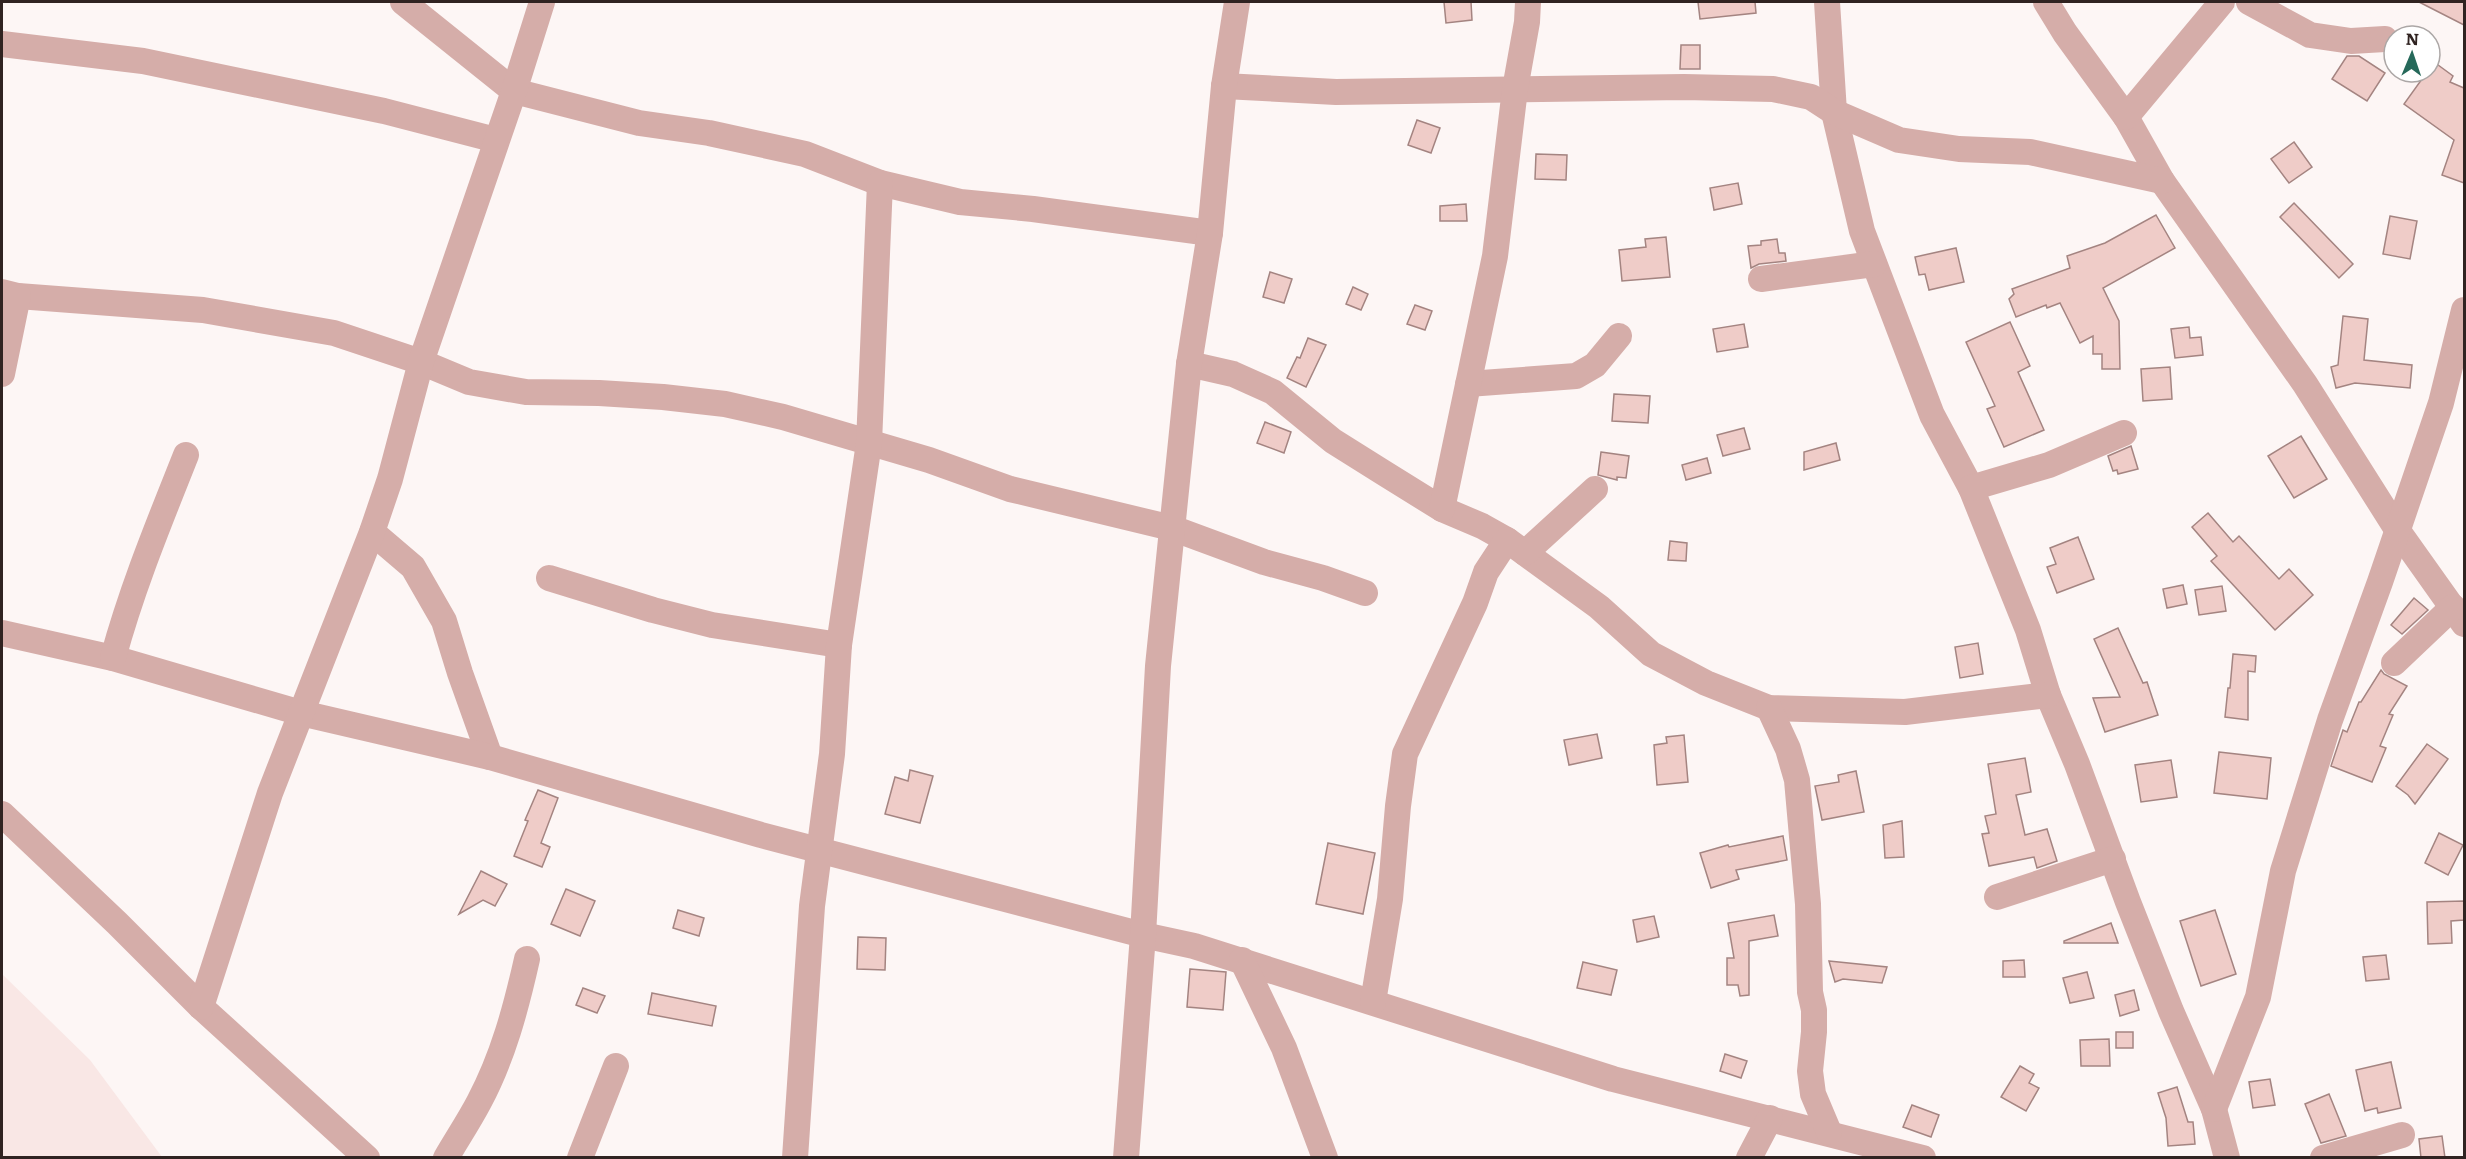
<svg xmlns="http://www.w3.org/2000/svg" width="2466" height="1159" viewBox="0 0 2466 1159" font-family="Literata,serif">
<rect width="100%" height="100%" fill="#fdf6f5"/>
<path fill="#f9e7e5" d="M2,974l88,86 72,97h-160z"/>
<g fill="#efccc8" stroke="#a48481" stroke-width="1.5">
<path d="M1444,2h27l1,18 -26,3z"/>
<path d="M1698,2h57l1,11 -56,6z"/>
<path d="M2419,2h45v23z"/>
<path d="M1681,45h19v24h-20z"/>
<path d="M2347,56h12l26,17 -18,28 -35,-22z"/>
<path d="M2434,62l19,14 -3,6 14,6v95l-22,-8 12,-35 -50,-36 23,-32h3z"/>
<path d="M1417,120l23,8 -9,25 -23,-8z"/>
<path d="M2294,142l18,25 -23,16 -18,-24z"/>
<path d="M1536,154l31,1 -1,25 -31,-1z"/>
<path d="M1738,183l4,21 -28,6 -4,-22z"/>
<path d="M2294,203l59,61 -14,14 -59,-61z"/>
<path d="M1466,204l1,17h-27v-15z"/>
<path d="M2156,215l19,33 -72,40 16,33 1,48h-18v-15h-9v-18l-13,7 -20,-40 -13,5 -1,-3 -30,12 -7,-18 5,-5 -2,-5 58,-21 -3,-12 38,-13z"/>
<path d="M2390,216l27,5 -7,38 -27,-5z"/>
<path d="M1666,237l4,40 -48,4 -3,-31 27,-3 -1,-8z"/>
<path d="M1777,239l2,14h6l1,8 -27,3 -8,4 -3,-22 13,-1v-4z"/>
<path d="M1956,248l8,34 -35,8 -4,-16 -6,1 -4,-18z"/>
<path d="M1270,272l22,7 -8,24 -21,-6z"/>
<path d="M1353,287l15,7 -7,16 -15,-6z"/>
<path d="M1415,305l17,6 -7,19 -18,-6z"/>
<path d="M2343,316l25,3 -4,41 48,5 -2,23 -55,-5 -19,5 -5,-21 7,-2z"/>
<path d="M2010,322l20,44 -12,6 26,58 -40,17 -17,-38 8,-3 -29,-64z"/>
<path d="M1744,324l4,23 -31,5 -4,-23z"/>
<path d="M2189,327l1,11 11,-1 2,18 -28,3 -4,-29z"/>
<path d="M1308,338l18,7 -20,42 -19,-9 10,-21 3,1z"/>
<path d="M2170,367l2,32 -29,2 -2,-32z"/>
<path d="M1614,394l36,2 -2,27 -36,-2z"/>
<path d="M1265,422l26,10 -7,21 -27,-10z"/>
<path d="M1744,428l6,21 -27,7 -6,-21z"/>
<path d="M2301,436l26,43 -33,19 -26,-42z"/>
<path d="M1836,443l4,17 -36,10v-18z"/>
<path d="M2131,446l7,23 -20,5 -1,-4 -4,1 -5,-15z"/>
<path d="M1601,452l28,4 -3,22 -9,-1v3l-19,-5z"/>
<path d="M1707,458l4,15 -25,7 -4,-15z"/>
<path d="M2208,513l25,29 6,-6 40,43 10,-10 24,26 -38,35 -64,-69 6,-5 -25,-29z"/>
<path d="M2078,537l16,42 -37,14 -10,-26 9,-3 -6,-16z"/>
<path d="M1670,541l17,2 -1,18 -18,-1z"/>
<path d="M2183,585l4,19 -20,4 -4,-19z"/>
<path d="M2222,586l4,25 -27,4 -4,-25z"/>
<path d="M2414,598l14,12 -26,24 -11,-9z"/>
<path d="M2118,628l25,55 4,-1 11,33 -53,17 -12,-34 27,-1 -26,-58z"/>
<path d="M1978,643l5,31 -23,4 -5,-31z"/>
<path d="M2233,654l23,2 -1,16 -7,-1v49l-23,-3 3,-29h2z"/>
<path d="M2381,670l3,4 23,12 -18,28 4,1 -13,31 6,2 -14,34 -41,-16 12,-36 4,2 12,-30h2z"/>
<path d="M1597,734l5,24 -33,7 -5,-25z"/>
<path d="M1684,735l4,47 -31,3 -3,-40 13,-2 -1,-6z"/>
<path d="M2427,744l21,15 -33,45 -7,-9 -12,-9z"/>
<path d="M2219,752l52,6 -4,41 -53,-6z"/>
<path d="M2025,758l6,34 -15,3 9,40 22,-6 10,32 -20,7 -3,-11 -45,9 -7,-32 7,-1 -4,-17 11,-2 -8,-50z"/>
<path d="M2171,760l6,37 -36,5 -6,-37z"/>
<path d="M910,770l23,6 -13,47 -35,-9 10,-37 13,4z"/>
<path d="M1856,771l8,41 -42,8 -7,-34 24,-4 -1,-7z"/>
<path d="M538,790l20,8 -17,45 9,4 -8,20 -28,-11 14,-35 -3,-1z"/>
<path d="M1902,821l2,36 -19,1 -2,-33z"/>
<path d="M2439,833l24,12 -15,30 -23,-12z"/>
<path d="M1783,836l4,24 -51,10 3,9 -28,9 -11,-35 28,-8 1,2z"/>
<path d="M1328,843l47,10 -12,61 -47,-10z"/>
<path d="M481,871l26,13 -12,22 -12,-6 -24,14z"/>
<path d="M566,889l29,12 -15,35 -29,-12z"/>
<path d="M2464,901v19l-13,1 1,22 -24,1 -1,-42z"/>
<path d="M678,910l26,8 -5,18 -26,-8z"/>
<path d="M2215,910l21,64 -35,12 -21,-65z"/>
<path d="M1774,915l4,21 -29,5v54l-9,1 -2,-11h-11v-27h7l-6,-35z"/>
<path d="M1654,916l5,21 -22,5 -4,-22z"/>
<path d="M2111,923l7,20h-54v-2z"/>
<path d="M858,937l28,1 -1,32 -28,-1z"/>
<path d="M2386,955l3,24 -23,2 -3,-24z"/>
<path d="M2024,960l1,17h-22v-16z"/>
<path d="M1829,961l58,6 -5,16 -39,-4 -8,3z"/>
<path d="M1583,962l34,8 -6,25 -34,-7z"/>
<path d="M1190,969l36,3 -3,38 -36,-3z"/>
<path d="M2087,972l7,26 -24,5 -7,-25z"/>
<path d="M583,988l22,8 -8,17 -21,-8z"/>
<path d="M2134,990l5,20 -19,6 -5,-21z"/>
<path d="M652,993l64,13 -4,20 -64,-12z"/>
<rect x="2116" y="1032" width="17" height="16"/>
<path d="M2109,1039l1,27h-29l-1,-26z"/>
<path d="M1725,1054l22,7 -6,17 -21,-7z"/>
<path d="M2391,1062l10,46 -23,5 -1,-5 -12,3 -9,-41z"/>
<path d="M2020,1066l14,8 -5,9 10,5 -13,23 -25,-14z"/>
<path d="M2270,1079l5,26 -22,3 -4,-26z"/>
<path d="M2177,1087l11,35h5l2,22 -27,2 -2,-28 -8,-25z"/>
<path d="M2329,1094l17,42 -25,7 -16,-39z"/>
<path d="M1912,1105l27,10 -8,22 -28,-10z"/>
<path d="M2442,1136l3,22h-24l-2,-19z"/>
</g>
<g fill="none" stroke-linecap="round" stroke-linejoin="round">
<g stroke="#d5ada9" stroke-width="26">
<path d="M403,2l111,89 125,32 70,10 96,21 75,29 80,19 73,7 177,24"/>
<path d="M1827,2l7,110 28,119 70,184 39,73 57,142 20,65 29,69 51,138 43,109 43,98 13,49"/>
<path d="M2046,2l19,31 61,84 36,64 143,203 93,147 66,93"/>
<path d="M2249,2l61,33 41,6 34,-2"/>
<path d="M2,44l141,17 241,50 112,29"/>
<path d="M1224,86l112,6 348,-5 89,2 38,8 23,15 65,28 60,9 71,3 132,29"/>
<path d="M2126,117l96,-115"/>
<path d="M1761,279l113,-15"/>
<path d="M2,292l16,4 185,14 131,23 87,29 48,20 57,10 73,1 64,4 62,7 58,13 146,43 81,29 162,39 92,34 59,16 42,15"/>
<path d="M1189,364l44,10 40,18 60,49 51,32 58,36 40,17 25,14 92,67 52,47 55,29 63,25 136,4 143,-17"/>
<path d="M2,374l16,-78"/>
<path d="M1468,384l108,-8 19,-11 24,-29"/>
<path d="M1971,488l78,-23 75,-32"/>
<path d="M1442,509l53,-253 20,-167 12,-67 1,-20"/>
<path d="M372,532l41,35 31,54 16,52 30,84"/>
<path d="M1525,553l70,-64"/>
<path d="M549,578l104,32 59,15 127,20"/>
<path d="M2,633l111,25 188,55 189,44 271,78 382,100 51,11 419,133 310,79"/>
<path d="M113,658c19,-70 46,-135 73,-203"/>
<path d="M2394,663l59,-56"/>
<path d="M1769,708l19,41 9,31 11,124 2,88 4,18v22l-4,39 3,23 16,38"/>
<path d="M2,814l115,109 84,84 166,151"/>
<path d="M1997,897l116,-38"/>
<path d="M1242,960l42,88 41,110"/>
<path d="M1373,1002l17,-103 8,-93 7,-52 70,-151 11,-31 21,-32"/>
<path d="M201,1007l69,-214 102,-261 18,-53 31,-117 93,-271 28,-89"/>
<path d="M2214,1109l44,-112 25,-126 47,-151 50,-138 61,-179 23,-93"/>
<path d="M446,1158c11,-19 23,-37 33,-56 24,-45 37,-94 48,-143"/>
<path d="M580,1158l36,-92"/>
<path d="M795,1158l17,-252 20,-152 7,-109 30,-202 11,-260"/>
<path d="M1126,1158l17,-223 15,-269 31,-302 21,-131 14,-147 13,-84"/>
<path d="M1749,1158l21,-40"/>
<path d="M2323,1158l79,-23"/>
</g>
</g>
<rect width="2466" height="1159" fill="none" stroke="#302321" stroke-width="6"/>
<g transform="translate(2412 54) rotate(2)"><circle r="28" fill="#ffffff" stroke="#aca7a6" stroke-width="1.5"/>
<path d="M0-4.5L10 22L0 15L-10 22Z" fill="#26695a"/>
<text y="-9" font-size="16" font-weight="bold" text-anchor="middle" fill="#302321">N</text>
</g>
</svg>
